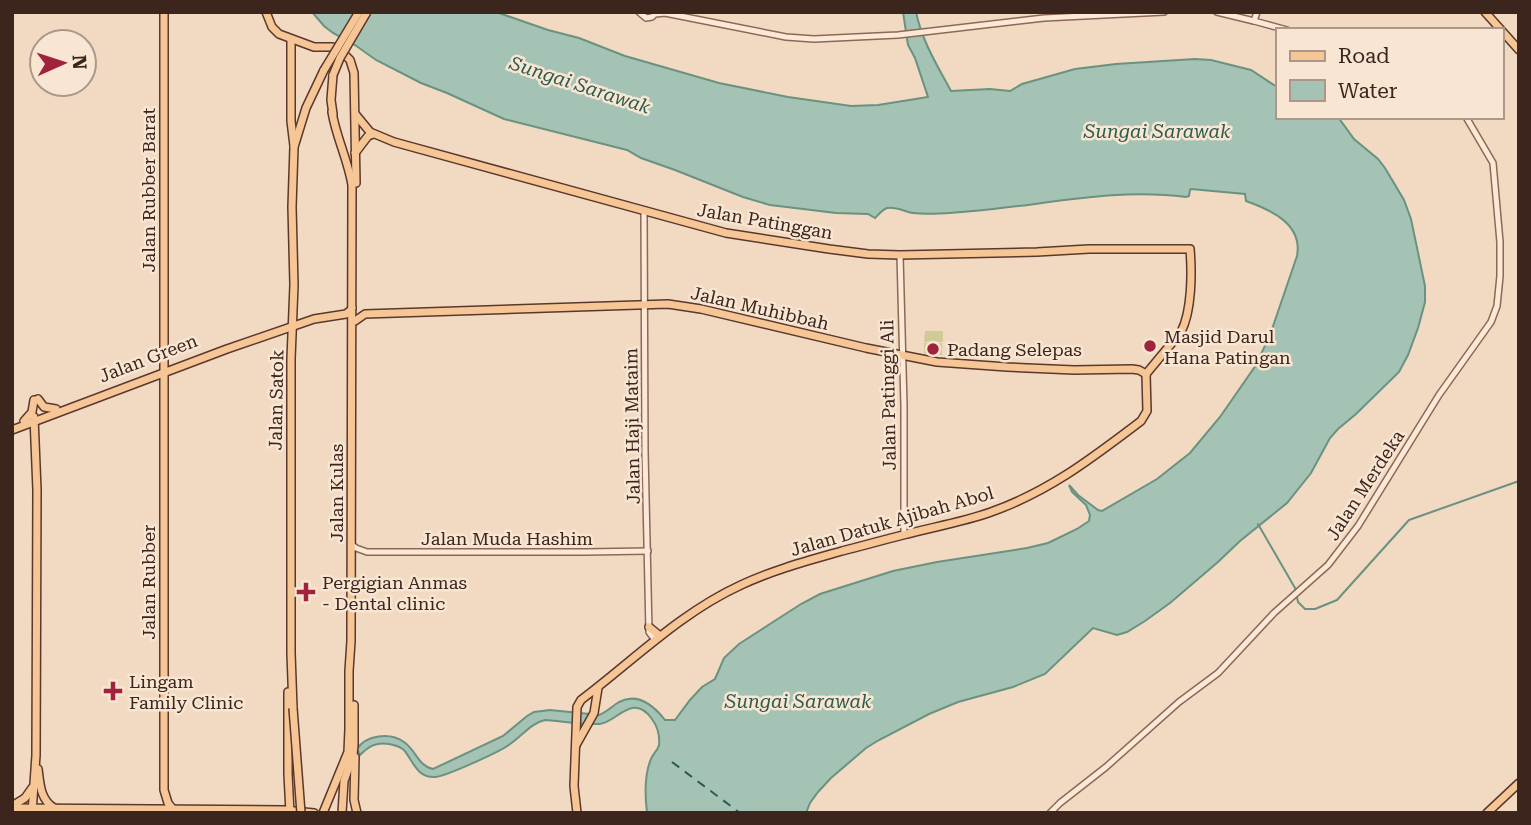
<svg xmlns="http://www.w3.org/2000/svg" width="1531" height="825" viewBox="0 0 1531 825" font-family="'Roboto Serif',serif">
<rect width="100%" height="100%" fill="#f1d9c2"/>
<g fill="#d0cb95">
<path d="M925,331h18v11h-19z"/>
<path d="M924,343h18v12l-18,-1z"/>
</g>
<path fill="#a4c3b4" stroke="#6a9280" stroke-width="2" d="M312,12h184l52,18 31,8 46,18 94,27 69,14 63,9 27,-1 50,-8 -13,-39 -7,-13 -5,-33h13c6,29 21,53 35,79l39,-2 20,2 12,-7 53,-15 41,-5 79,-5 16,1 40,10 26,17v30h61l16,22 24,20 7,9 19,32 7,19 14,67v16l-7,26 -10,27 -9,17 -43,42 -18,15 -8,9 -19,35 -24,30 -47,38 -22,21 -48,41 -25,18 -18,11 -10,3 -24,-7 -48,46 -32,13 -55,15 -29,12 -50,26 -13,8 -35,30 -13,14 -8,11 -4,10h-159c-2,-17 -3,-38 4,-54 2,-6 7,-8 8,-14 1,-9 -2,-19 -7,-26 -19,-27 -35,3 -52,5 -18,1 -37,-3 -55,-4 -14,3 -23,16 -35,24 -8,7 -66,33 -75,33 -18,1 -22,-16 -31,-27 -5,-4 -9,-5 -15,-6 -13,-2 -20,2 -29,11l-3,-6c9,-14 33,-17 47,-7 12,8 14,24 29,27l70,-33 24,-20 7,-4 16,-2 49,5c8,-3 13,-9 20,-13 19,-10 35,4 46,18h10l15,-20 12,-13 13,-8 9,-21 15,-14 62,-40 19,-10 73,-23 44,-9 90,-14 21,-5 29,-14 12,-8 1,-6 -4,-10 -14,-13 -3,-7 9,10 20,15 4,1 55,-32 33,-26 30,-36 36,-52 14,-30 27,-79c6,-32 -26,-46 -51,-55l-1,-7 -54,-5 -1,1 -1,6 -3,1c-75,-10 -149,10 -224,15 -16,1 -33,3 -49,1 -8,-1 -17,-7 -26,-5 -5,2 -8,6 -12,10l-7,-4 -32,-1 -66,-8 -27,-8 -68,-27 -34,-12 -14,-8 -123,-31 -57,-26 -26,-10 -45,-23 -21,-15 -22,-12 -9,-7z"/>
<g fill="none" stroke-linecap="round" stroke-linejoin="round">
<path stroke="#6a9280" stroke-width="2" d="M1258,524l37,64 3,14 7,7h10l22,-9 72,-80 110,-39"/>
<path stroke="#2b5c4f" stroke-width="2" stroke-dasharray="9 7" stroke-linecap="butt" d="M672,762l68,51"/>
<g stroke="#8c6957" stroke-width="8">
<g id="minor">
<path d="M639,12l7,6 6,-1 3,-3 10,-1 121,24 28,2 84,-4 146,-17 120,-6"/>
<path d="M1217,12l37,9"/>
<path d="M1257,12l-3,9 33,9"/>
<path d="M644,210l1,242 4,180 6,8"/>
<path d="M900,255l4,151v129"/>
<path d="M352,545l4,3 11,4h219l62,-1"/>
<path d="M1050,813l10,-10 46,-36 73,-65 39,-29 56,-60 54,-48 30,-39 81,-131 52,-73 6,-16 3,-30v-34l-7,-79 -27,-46"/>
</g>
</g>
<g stroke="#5a382c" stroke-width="10">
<g id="major">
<path d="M164,12v778l4,13 4,5"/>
<path d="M266,12l6,15 7,7 35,13h19l7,3 10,10 4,13 2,110"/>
<path d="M1485,12l34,38"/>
<path d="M291,39v82l3,25"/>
<path d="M333,75l-2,25 2,14"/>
<path d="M356,115l14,17 24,10 332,91 103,16 39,5 32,1 137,-3 52,-3h101c2,23 2,62 -9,83l-35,42"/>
<path d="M355,153l13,-17 5,-2"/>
<path d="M355,321l10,-7 303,-10 33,5 165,39 71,14 70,5 67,3 58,-1 7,1 7,4"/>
<path d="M38,399l6,8 12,2"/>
<path d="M24,421l8,-9 2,-12"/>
<path d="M12,430l215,-81 87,-30 32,-5 5,-4 1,-2"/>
<path d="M649,627l11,9"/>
<path d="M288,692v82l2,39"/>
<path d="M293,708l-2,-55v-294l3,-74 -2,-78 2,-60 12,-39 18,-38"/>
<path d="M576,745l18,-32 4,-25"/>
<path d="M355,757l-1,43 3,13"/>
<path d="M38,769c2,15 2,30 16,39"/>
<path d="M12,806l13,-8 7,-10"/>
<path d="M12,808l272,2 30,3"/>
<path d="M32,813l4,-58 1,-265 -3,-73"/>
<path d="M323,813l25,-61 1,-23v-58l2,-30 1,-456c-4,-25 -16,-48 -20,-73"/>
<path d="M342,813l2,-32 9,-26 1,-10v-40"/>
<path d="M577,813l-3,-27 3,-79 4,-7c53,-40 99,-87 160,-115 32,-15 66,-24 101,-34 20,-5 41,-11 61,-16 30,-8 60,-13 88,-23 59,-21 101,-54 150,-91l6,-10 -1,-37"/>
<path d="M1487,813l32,-30"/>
</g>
</g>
<use href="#minor" stroke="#fbe8d6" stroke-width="5"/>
<use href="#major" stroke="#f7c697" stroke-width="7"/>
<g stroke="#5a382c" stroke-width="10" stroke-linecap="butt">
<g id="major-bridge">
<path d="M324,70l35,-58"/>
<path d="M333,75l7,-17 27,-46"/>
<path d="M293,708l8,105"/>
</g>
</g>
<use href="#major-bridge" stroke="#f7c697" stroke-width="7"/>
</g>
<g fill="#a0233d" stroke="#f8e5d2" stroke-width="2.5">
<circle cx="1150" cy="346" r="7"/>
<circle cx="933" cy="349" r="7"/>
<path d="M302.5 581.5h7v7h7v7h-7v7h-7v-7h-7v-7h7z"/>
<path d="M109.5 680.5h7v7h7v7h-7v7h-7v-7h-7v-7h7z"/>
</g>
<g text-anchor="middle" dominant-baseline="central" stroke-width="5" stroke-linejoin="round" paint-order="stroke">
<g font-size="18" fill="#3b251d" stroke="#f8e5d2">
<text transform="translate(148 190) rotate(-90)">Jalan Rubber Barat</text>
<text transform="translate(765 221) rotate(10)">Jalan Patinggan</text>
<text transform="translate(760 308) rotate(13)">Jalan Muhibbah</text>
<text transform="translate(148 358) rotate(-21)">Jalan Green</text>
<text transform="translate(888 395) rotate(-91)">Jalan Patinggi Ali</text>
<text transform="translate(276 400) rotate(-89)">Jalan Satok</text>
<text transform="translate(632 426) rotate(-91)">Jalan Haji Mataim</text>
<text transform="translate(1365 485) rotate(-57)">Jalan Merdeka</text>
<text transform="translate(336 493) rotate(-90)">Jalan Kulas</text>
<text transform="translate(892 521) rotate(-16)">Jalan Datuk Ajibah Abol</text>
<text x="507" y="538">Jalan Muda Hashim</text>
<text transform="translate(148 582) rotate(-90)">Jalan Rubber</text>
</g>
<g font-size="18" fill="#3b251d" stroke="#f8e5d2" text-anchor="start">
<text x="1164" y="336">Masjid Darul<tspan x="1164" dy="21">Hana Patingan</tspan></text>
<text x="947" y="349">Padang Selepas</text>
<text x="322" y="582">Pergigian Anmas<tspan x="322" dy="21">- Dental clinic</tspan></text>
<text x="129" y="681">Lingam<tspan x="129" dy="21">Family Clinic</tspan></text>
</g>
<g font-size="19" font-style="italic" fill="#2b5c4f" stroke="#f8e5d2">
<text transform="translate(580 85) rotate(18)">Sungai Sarawak</text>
<text x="1157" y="131">Sungai Sarawak</text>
<text x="798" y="701">Sungai Sarawak</text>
</g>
</g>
<rect width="1531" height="825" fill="none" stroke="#3b251d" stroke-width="28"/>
<rect x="1276" y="28" width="228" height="91" fill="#f8e5d2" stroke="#ac988a" stroke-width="2"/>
<rect x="1290" y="51" width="35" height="10" fill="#f7c697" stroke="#ac988a" stroke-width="2"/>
<text x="1338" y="63" font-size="21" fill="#3b251d">Road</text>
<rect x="1290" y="80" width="35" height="21" fill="#a4c3b4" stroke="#ac988a" stroke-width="2"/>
<text x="1338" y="98" font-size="21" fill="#3b251d">Water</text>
<g transform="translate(63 63) rotate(87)"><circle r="33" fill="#f8e5d2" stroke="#ac988a" stroke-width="2"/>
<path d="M0-5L12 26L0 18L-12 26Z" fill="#a0233d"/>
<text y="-10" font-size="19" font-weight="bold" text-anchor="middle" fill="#3b251d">N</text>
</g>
</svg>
